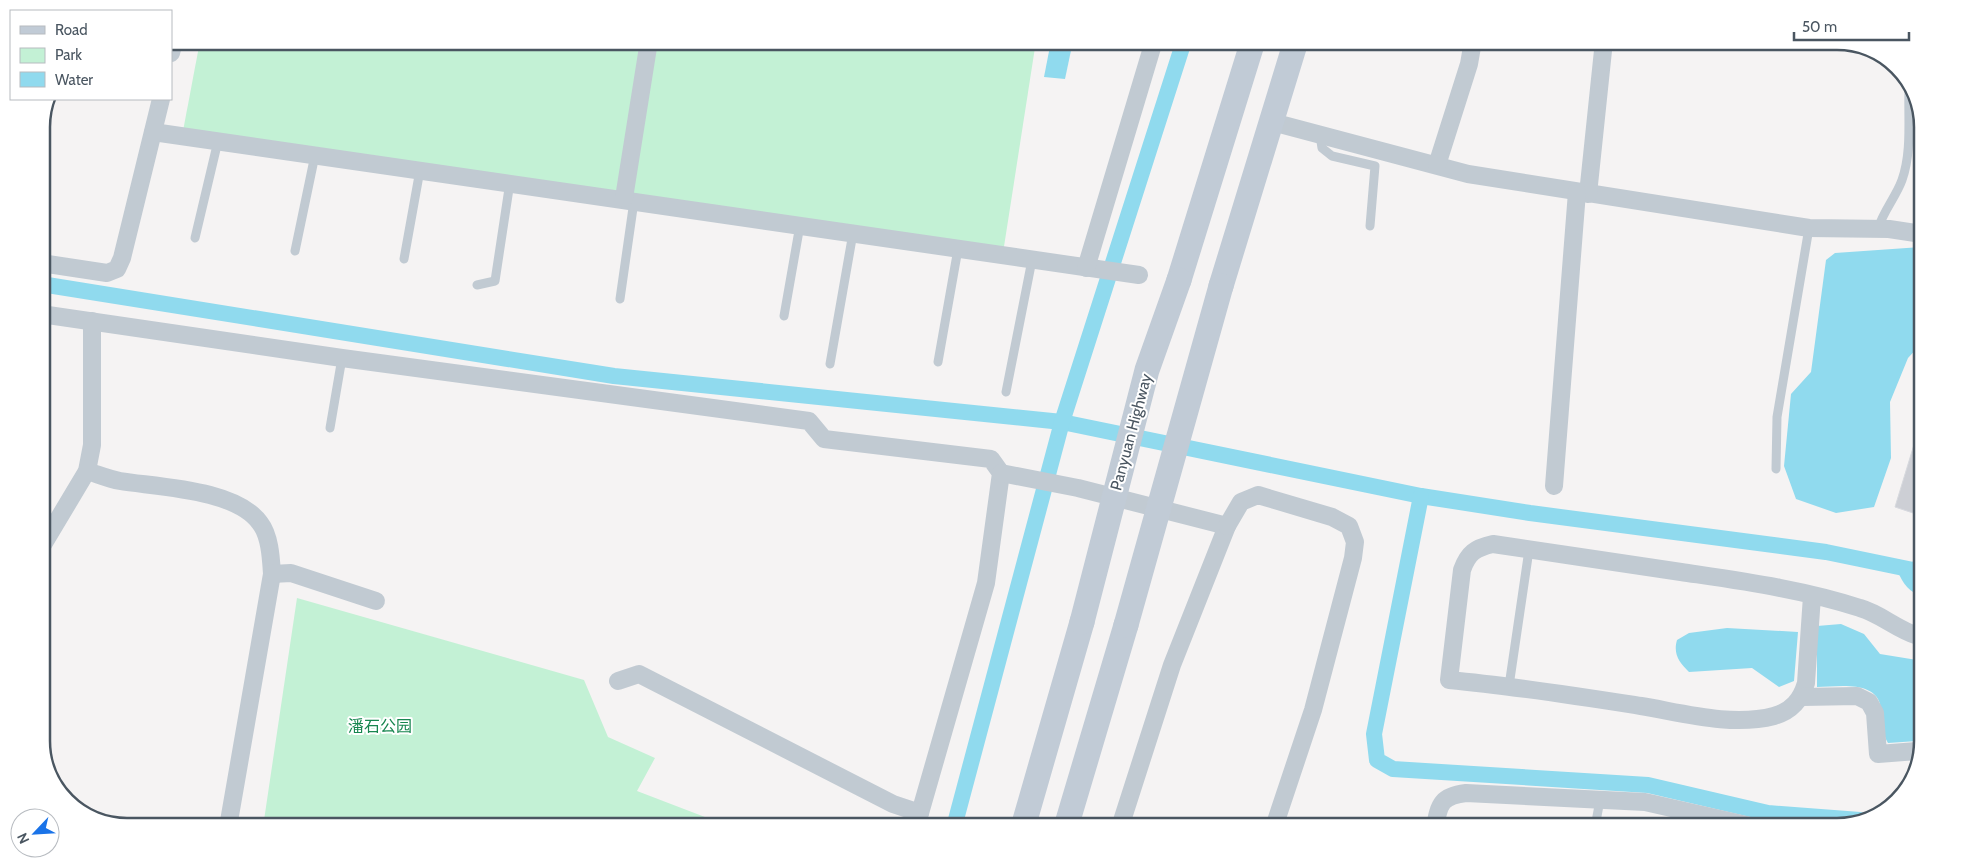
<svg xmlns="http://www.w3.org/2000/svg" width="1964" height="868" viewBox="0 0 1964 868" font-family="Cabin,'Noto Sans SC',sans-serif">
<rect width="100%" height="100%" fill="#f5f3f3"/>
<g fill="#c3f1d5">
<path d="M200,41h836l-33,212 -820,-122z"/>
<path d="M297,598l287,82 24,57 47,21 -18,33 94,36h-468z"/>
</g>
<g fill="#90daee">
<path d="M1051,41h22l-8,38 -21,-2z"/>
<path d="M1921,247l-1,98 -12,13 -18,44 1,56 -17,49 -38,6 -40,-14 -12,-33 7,-72 20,-22 15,-112 9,-7z"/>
<path d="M1918,560v35c-12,-6 -17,-15 -22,-28z"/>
<path d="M1841,624l23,10 16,20 37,6v81l-29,2c-6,-10 -6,-22 -7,-34 -3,-30 -44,-22 -64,-22v-61z"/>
<path d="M1727,628l71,4 -4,49 -15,6 -27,-19 -63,4c-10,-10 -16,-18 -12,-32l12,-7z"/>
</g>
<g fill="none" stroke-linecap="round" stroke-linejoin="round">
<g stroke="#90daee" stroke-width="16">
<path d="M41,284l573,92 448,46 359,74 109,17 296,39 92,19"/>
<path d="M1421,496l-47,238 3,26 16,9 255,16 120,28 92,7"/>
<path d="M954,827l108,-405 122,-381"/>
</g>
</g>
<path fill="#cdcfd5" stroke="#d7d9de" d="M1916,438l4,1 -1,76 -24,-8z"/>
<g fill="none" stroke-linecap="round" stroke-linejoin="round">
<g stroke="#c1cad2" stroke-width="9">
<path d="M1320,135l2,13 10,8 43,10 -5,60"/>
<path d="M1878,229c5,-18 18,-32 24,-49 10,-28 6,-61 7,-90"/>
<path d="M195,238l23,-97"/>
<path d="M295,251l20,-96"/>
<path d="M404,259l16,-89"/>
<path d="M477,285l18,-4 15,-99"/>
<path d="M620,299l14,-98"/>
<path d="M784,316l16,-91"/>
<path d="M938,362l20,-113"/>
<path d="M830,364l23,-131"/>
<path d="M1006,392l26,-132"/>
<path d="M330,428l12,-70"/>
<path d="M1776,469l1,-52 32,-189"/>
<path d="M1509,686l20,-136"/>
<path d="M1595,827l5,-27"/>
</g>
<g stroke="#c1cad2" stroke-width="18">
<path d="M171,53l3,-12"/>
<path d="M1272,122l196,52 341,54 80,1 33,5"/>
<path d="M153,132l986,143"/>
<path d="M1437,165l32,-101 4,-23"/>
<path d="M1588,194l16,-153"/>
<path d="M624,198l25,-157"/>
<path d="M41,263l66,10 10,-4 5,-11 39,-159"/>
<path d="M1086,268l68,-227"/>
<path d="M41,314l301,44 467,63 15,18 167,20 10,14 -15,110 -70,244"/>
<path d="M87,471c10,3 22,8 33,10 37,6 116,8 140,42 10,13 11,35 12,51l-44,253"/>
<path d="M1001,473l77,15 149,38 -55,139 -52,162"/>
<path d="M1554,486l23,-294"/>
<path d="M1227,526l14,-24 17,-7 74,22 17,9 6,16 -2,16 -40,152 -39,117"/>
<path d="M41,548l46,-77 5,-26v-124"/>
<path d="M272,574l19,-1 85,28"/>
<path d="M1812,596l-6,87c-5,17 -14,28 -32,33 -42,11 -91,-3 -133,-10 -64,-10 -127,-20 -192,-26l13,-110c6,-17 13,-22 31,-26 63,9 125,19 188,28 60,9 121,17 179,36 21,6 36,21 58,28"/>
<path d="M618,681l21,-7 254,130 27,9"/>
<path d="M1802,697l55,-1 12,6 6,11 3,41 39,-3"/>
<path d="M1435,827c4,-24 7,-31 31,-34l179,9 110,25"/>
</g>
<g stroke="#c1cbd6" stroke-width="25">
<path d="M1179,280l74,-239"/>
<path d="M1221,286l75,-245"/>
<path d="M1023,827l59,-205"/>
<path d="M1066,827l60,-202"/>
</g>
<g stroke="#c1cbd6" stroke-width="25">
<path d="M1082,622l65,-252 32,-90"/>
<path d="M1126,625l95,-339"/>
</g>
</g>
<g text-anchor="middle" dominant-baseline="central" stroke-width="4" stroke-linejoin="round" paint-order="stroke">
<g font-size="16" fill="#4a5661" stroke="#fff">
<text transform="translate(1131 432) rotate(-75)">Panyuan Highway</text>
</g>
<g font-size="16" fill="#17864f" stroke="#fff">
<text x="380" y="726">潘石公园</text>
</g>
</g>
<path d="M0 0H1964V868H0ZM127 50H1837A77 77 0 0 1 1914 127V741A77 77 0 0 1 1837 818H127A77 77 0 0 1 50 741V127A77 77 0 0 1 127 50Z" fill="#fff" fill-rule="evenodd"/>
<path fill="none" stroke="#4a5661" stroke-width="2.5" d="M127 50H1837A77 77 0 0 1 1914 127V741A77 77 0 0 1 1837 818H127A77 77 0 0 1 50 741V127A77 77 0 0 1 127 50Z"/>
<rect x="10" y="10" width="162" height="90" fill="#ffffff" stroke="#b7bbc0"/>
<rect x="20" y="26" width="25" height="8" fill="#c1cbd6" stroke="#b7bbc0"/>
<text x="55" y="35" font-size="15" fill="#4a5661">Road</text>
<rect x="20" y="48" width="25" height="15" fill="#c3f1d5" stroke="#b7bbc0"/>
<text x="55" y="60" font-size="15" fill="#4a5661">Park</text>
<rect x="20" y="72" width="25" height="15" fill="#90daee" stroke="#b7bbc0"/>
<text x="55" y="85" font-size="15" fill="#4a5661">Water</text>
<g transform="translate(35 833) rotate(245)"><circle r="24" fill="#ffffff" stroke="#b7bbc0"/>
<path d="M0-4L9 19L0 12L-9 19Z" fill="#1a73e8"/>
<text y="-8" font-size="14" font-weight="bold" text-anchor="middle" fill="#4a5661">N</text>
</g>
<path d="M1794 32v8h115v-8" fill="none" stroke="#4a5661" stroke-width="2.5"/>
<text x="1802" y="32" font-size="15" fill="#4a5661" stroke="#ffffff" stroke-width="4" paint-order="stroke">50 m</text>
</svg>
